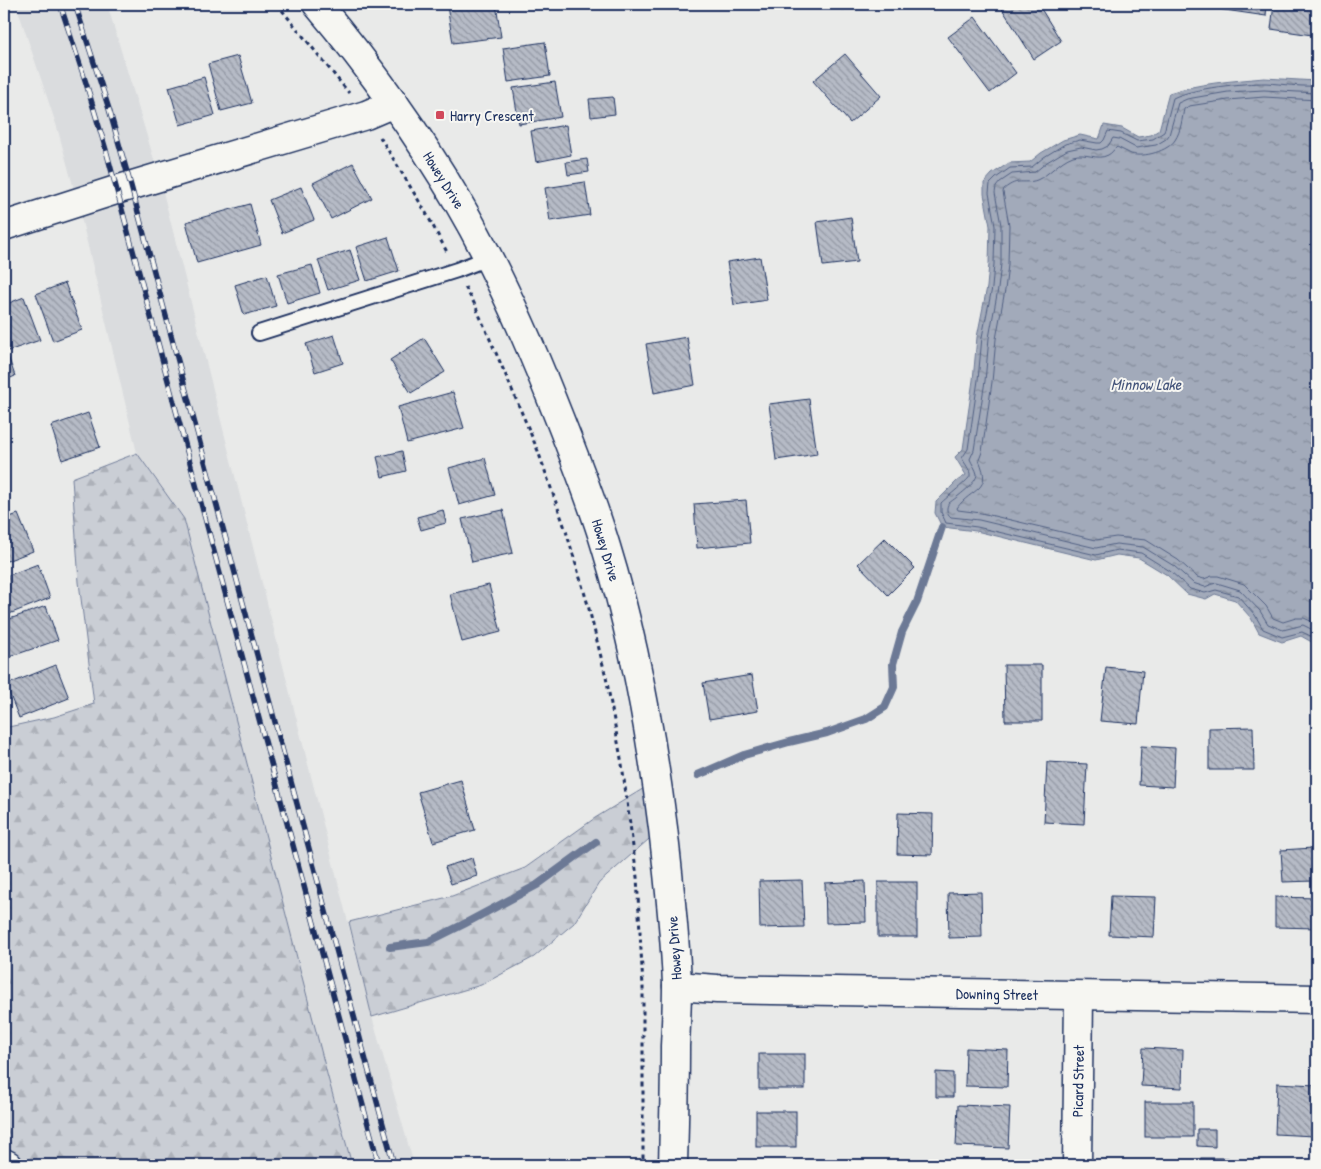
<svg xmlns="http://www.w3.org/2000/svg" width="1321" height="1169" viewBox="0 0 1321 1169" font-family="'Patrick Hand',sans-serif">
<defs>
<pattern id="forest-firs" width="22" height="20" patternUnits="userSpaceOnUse" patternTransform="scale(1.25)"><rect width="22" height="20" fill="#caced5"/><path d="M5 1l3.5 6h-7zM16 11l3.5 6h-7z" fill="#adb1b9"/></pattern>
<pattern id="water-ripples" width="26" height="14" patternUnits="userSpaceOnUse" patternTransform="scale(1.25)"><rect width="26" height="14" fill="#a2aaba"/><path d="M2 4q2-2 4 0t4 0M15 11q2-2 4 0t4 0" fill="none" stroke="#838b9a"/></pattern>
<pattern id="building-back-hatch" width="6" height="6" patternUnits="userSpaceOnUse" patternTransform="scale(1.25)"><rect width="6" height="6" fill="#b6bbc6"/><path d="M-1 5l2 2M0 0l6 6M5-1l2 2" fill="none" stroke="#9398a4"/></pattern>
</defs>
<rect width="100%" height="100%" fill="#e9eae9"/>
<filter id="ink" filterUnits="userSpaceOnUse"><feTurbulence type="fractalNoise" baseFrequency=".02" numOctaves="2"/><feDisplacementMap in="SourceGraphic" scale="10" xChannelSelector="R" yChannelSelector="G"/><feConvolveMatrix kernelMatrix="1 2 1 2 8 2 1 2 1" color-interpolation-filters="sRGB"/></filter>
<g filter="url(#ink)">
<path fill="#dadcde" d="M16,4h91l52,172 213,841 42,148h-62l-25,-91 -143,-555 -47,-66 -60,-253 -20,-73z"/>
<g fill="url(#forest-firs)" stroke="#727e9a">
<path d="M137,453l47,66 143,555 25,91h-348v-437l50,-11 40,-13 -15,-122 -7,-104z"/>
<path d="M659,779l6,46 -66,58 -25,40 -40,34 -53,28 -109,32 -23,-95 103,-26 73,-28 70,-50z"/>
</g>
<path fill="url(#water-ripples)" stroke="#6c7995" d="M1264,78l53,3v564l-16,-9 -19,6 -23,-9 -8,-15 -16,-18 -20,-6 -9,5 -19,-5 -20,-19 -28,-17 -22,-3 -21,5 -120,-29 -34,-4 -7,-14 1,-11 21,-21 9,-6 -11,-18 8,-8 10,-69 4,-43 10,-50 2,-23 1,-38 -6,-32v-11l8,-9 17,-11 21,-1 11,-9 22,-13 17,-5 19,4 5,-14 18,3 16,9 13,-2 8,-5 10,-37c31,-10 63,-12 95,-15z"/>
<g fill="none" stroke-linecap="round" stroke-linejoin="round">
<g stroke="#516083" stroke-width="1">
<path d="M1317,86c-17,1 -34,-2 -51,-3 -23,0 -73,5 -93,15l-9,34 -11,7 -16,2 -16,-8 -13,-2 -4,9 -3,3h-4l-17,-3 -15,4 -21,13 -12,10 -22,1 -14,10 -6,6 -1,9 6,33 -1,38 -2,24 -10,49 -4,43 -10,69 -6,9c2,5 9,12 8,18 0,3 -24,22 -29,27v9l5,11 31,4 119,28 21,-5 24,3 29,18 20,18 15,4 11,-3 22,6 17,19 8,14 19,8 20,-5 15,7"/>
<path d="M1317,93l-19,-1 -34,-2 -36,2 -24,4 -17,3 -9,4 -9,32 -3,4 -10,6 -20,3 -17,-9 -6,-1 -5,8 -6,3 -6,1 -15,-3 -14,3 -20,12 -12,10 -23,2 -12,8 -4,5 -1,6 6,32v39l-3,25 -9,49 -4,43 -11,69 -4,9c2,5 6,10 7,15 0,9 -20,23 -28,29 -3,4 -3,10 2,14l28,3 117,28 20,-4 27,3 31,19 19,17 12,4 7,-3 5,-1 23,7 20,21 8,13 15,6 20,-5 14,7"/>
<path d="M1317,100l-53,-3 -36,3 -39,6 -5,3c-2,10 -3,22 -9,31 -7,11 -31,18 -44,14 -5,-2 -9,-5 -14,-7 -3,2 -5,6 -9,8 -11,6 -22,-3 -35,1 -14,5 -24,19 -36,24 -15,5 -18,-3 -33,9l-1,3 6,33 -1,40 -3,25 -9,49 -4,43 -10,70 -3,8c14,32 -7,27 -22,48l1,2 23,3 115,27 20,-3 30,3 32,20 19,17 7,2 8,-3h6l26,8 22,22 7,12 10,4 13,-4h8l13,6"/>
</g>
<g stroke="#6c7995" stroke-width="8">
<path d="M698,775l46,-20 45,-13 38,-9 39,-14 19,-12 9,-20 -1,-23 9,-32 15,-30 25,-75"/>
<path d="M390,947l38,-5 36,-18 73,-39 59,-43"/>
</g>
</g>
<g fill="url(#building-back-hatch)" stroke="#1b2f5e">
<path d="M466,4h30l5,33 -48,6 -6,-37z"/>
<path d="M837,4h14l-8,6z"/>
<path d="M999,4h39l23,37 -27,18z"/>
<path d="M1219,4h48l-1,12 -48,-7z"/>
<path d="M1274,4h43l-5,31 -41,-6z"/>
<path d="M975,17l41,56 -26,20 -42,-56z"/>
<path d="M545,42l5,34 -42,6 -5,-34z"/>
<path d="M845,54l36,42 -31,27 -37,-42z"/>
<path d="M238,56l14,47 -31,8 -13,-47z"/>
<path d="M204,77l11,38 -35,10 -11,-38z"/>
<path d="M555,82l6,35 -42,7 -6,-36z"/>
<path d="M613,97l2,17 -24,3 -2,-18z"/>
<path d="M566,125l5,30 -35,7 -5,-31z"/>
<path d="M587,159l2,13 -21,3 -2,-13z"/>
<path d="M353,163l19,35 -41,21 -18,-36z"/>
<path d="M585,182l5,33 -40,6 -5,-33z"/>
<path d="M301,187l13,33 -32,13 -13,-33z"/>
<path d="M250,204l11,41 -64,18 -11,-41z"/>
<path d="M851,217l6,45 -34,4 -6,-44z"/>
<path d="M388,237l11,34 -32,10 -11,-34z"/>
<path d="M350,250l10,30 -32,10 -10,-30z"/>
<path d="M760,257l7,43 -33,5 -7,-43z"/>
<path d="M312,265l8,28 -33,10 -9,-29z"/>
<path d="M267,275l9,31 -32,9 -9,-30z"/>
<path d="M65,283l17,47 -29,11 -17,-47z"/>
<path d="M24,297l16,43 -32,11 -4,-10v-36z"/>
<path d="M334,335l9,28 -28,9 -9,-28z"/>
<path d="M687,337l8,48 -41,8 -8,-49z"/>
<path d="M424,338l21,34 -34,21 -21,-33z"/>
<path d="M8,356l7,20 -11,5v-23z"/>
<path d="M453,392l11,36 -57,15 -9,-36z"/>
<path d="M809,399l8,55 -41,6 -7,-56z"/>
<path d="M88,413l12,34 -38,13 -11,-34z"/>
<path d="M402,451l4,20 -24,6 -5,-20z"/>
<path d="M485,458l10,37 -36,10 -10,-37z"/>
<path d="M746,500l4,43 -53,5 -3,-44z"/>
<path d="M443,510l3,13 -25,7 -4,-13z"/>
<path d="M503,510l10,43 -41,9 -10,-43z"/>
<path d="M18,514l15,37 -29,11v-43z"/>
<path d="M885,538l30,30 -27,27 -30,-31z"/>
<path d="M38,564l12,34 -46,18v-39z"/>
<path d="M489,585l12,47 -39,10 -12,-48z"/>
<path d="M46,606l12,34 -49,17 -5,-14v-22z"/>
<path d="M56,665l13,33 -50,20 -13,-33z"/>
<path d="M1004,665h38v56h-37z"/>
<path d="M1106,667l37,4 -5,53 -38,-3z"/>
<path d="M752,675l6,36 -49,8 -6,-36z"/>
<path d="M1253,727l1,43h-45v-42z"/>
<path d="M1141,746l34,2 -2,39 -34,-2z"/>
<path d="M1047,762l40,2 -3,60 -40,-2z"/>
<path d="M461,780l14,50 -42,12 -15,-50z"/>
<path d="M898,813l35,1 -1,41 -35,-1z"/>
<path d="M1313,848l1,33 -31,1 -2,-32z"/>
<path d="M472,858l5,18 -26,8 -6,-17z"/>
<path d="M802,880l2,47 -44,1 -1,-47z"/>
<path d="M865,881l1,41 -40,1 -1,-40z"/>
<rect x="878" y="882" width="39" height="55"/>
<path d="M981,892l1,45 -33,1 -1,-45z"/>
<path d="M1111,896l45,1 -2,40 -45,-2z"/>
<path d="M1275,897l42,1v30l-42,-1z"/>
<path d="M966,1048l42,2 -1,37 -42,-1z"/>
<path d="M1143,1048l40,2 -1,38 -41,-2z"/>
<rect x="759" y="1054" width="46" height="35"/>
<path d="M936,1072l17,1v24h-17z"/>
<path d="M1277,1083l39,2 -2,51 -39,-2z"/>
<rect x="1145" y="1102" width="48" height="35"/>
<path d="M958,1105l52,2 -2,41 -52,-2z"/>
<rect x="756" y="1111" width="40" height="36"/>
<path d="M1197,1129h18v18l-18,-1z"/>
<rect x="1201" y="1158" width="27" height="7"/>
</g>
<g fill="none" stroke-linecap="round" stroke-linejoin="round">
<g stroke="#1b2f5e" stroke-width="18">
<path id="service" d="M259,333l198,-63 31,-12"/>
</g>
<g stroke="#1b2f5e" stroke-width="31">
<g id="minor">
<path d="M4,226l112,-36 250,-75 28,-12"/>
<path d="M677,986l40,3 600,10"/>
<path d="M4,1163l4,2"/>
<path d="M1077,1165l2,-169"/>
</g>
</g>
<g stroke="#1b2f5e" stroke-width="31">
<path id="secondary" d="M317,4c52,62 100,128 141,198 37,63 67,130 94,198 19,48 39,97 54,147 28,91 45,186 57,281 6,52 12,104 14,156 0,21 -1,42 -2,62 0,40 -1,80 -2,119"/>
</g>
<g stroke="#1b2f5e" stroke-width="3" stroke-dasharray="4 4" stroke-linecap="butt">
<path d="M277,4l72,89"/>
<path d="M380,137l45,74 22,41"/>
<path d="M465,287l9,16 33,75 31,73 28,80 22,74 18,72 16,87 15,113 6,110v178"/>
</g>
<use href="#service" stroke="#f6f6f2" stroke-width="14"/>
<use href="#minor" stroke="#f6f6f2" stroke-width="28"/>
<use href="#secondary" stroke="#f6f6f2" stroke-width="28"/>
<g stroke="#1b2f5e" stroke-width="5.5">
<g id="rail">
<path d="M60,4l26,79 20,67 273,1015"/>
<path d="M75,4l34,105 22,77 263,979"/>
</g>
</g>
<use href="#rail" stroke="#f6f6f2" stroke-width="4" stroke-dasharray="11" stroke-linecap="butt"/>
</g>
</g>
<rect fill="#d1495b" stroke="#f6f6f2" stroke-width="2" x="435" y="110" width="10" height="10" rx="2.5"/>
<g text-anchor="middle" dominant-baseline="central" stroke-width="4" stroke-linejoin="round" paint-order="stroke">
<g font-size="15" fill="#1b2f5e" stroke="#f6f6f2" text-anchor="start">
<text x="450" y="115">Harry Crescent</text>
</g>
<g font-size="15" fill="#1b2f5e" stroke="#f6f6f2">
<text transform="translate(444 180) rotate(58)">Howey Drive</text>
<text transform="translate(606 550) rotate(73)">Howey Drive</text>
<text transform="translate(674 948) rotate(-94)">Howey Drive</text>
<text transform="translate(997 994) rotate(1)">Downing Street</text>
<text transform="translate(1078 1081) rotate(-89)">Picard Street</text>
</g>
<g font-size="16" font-style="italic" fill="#44547a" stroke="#f6f6f2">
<text x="1146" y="384">Minnow Lake</text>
</g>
</g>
<rect width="1321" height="1169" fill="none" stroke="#f6f6f2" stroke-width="20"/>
<rect x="10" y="10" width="1301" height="1149" fill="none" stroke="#1b2f5e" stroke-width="2" filter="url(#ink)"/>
</svg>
